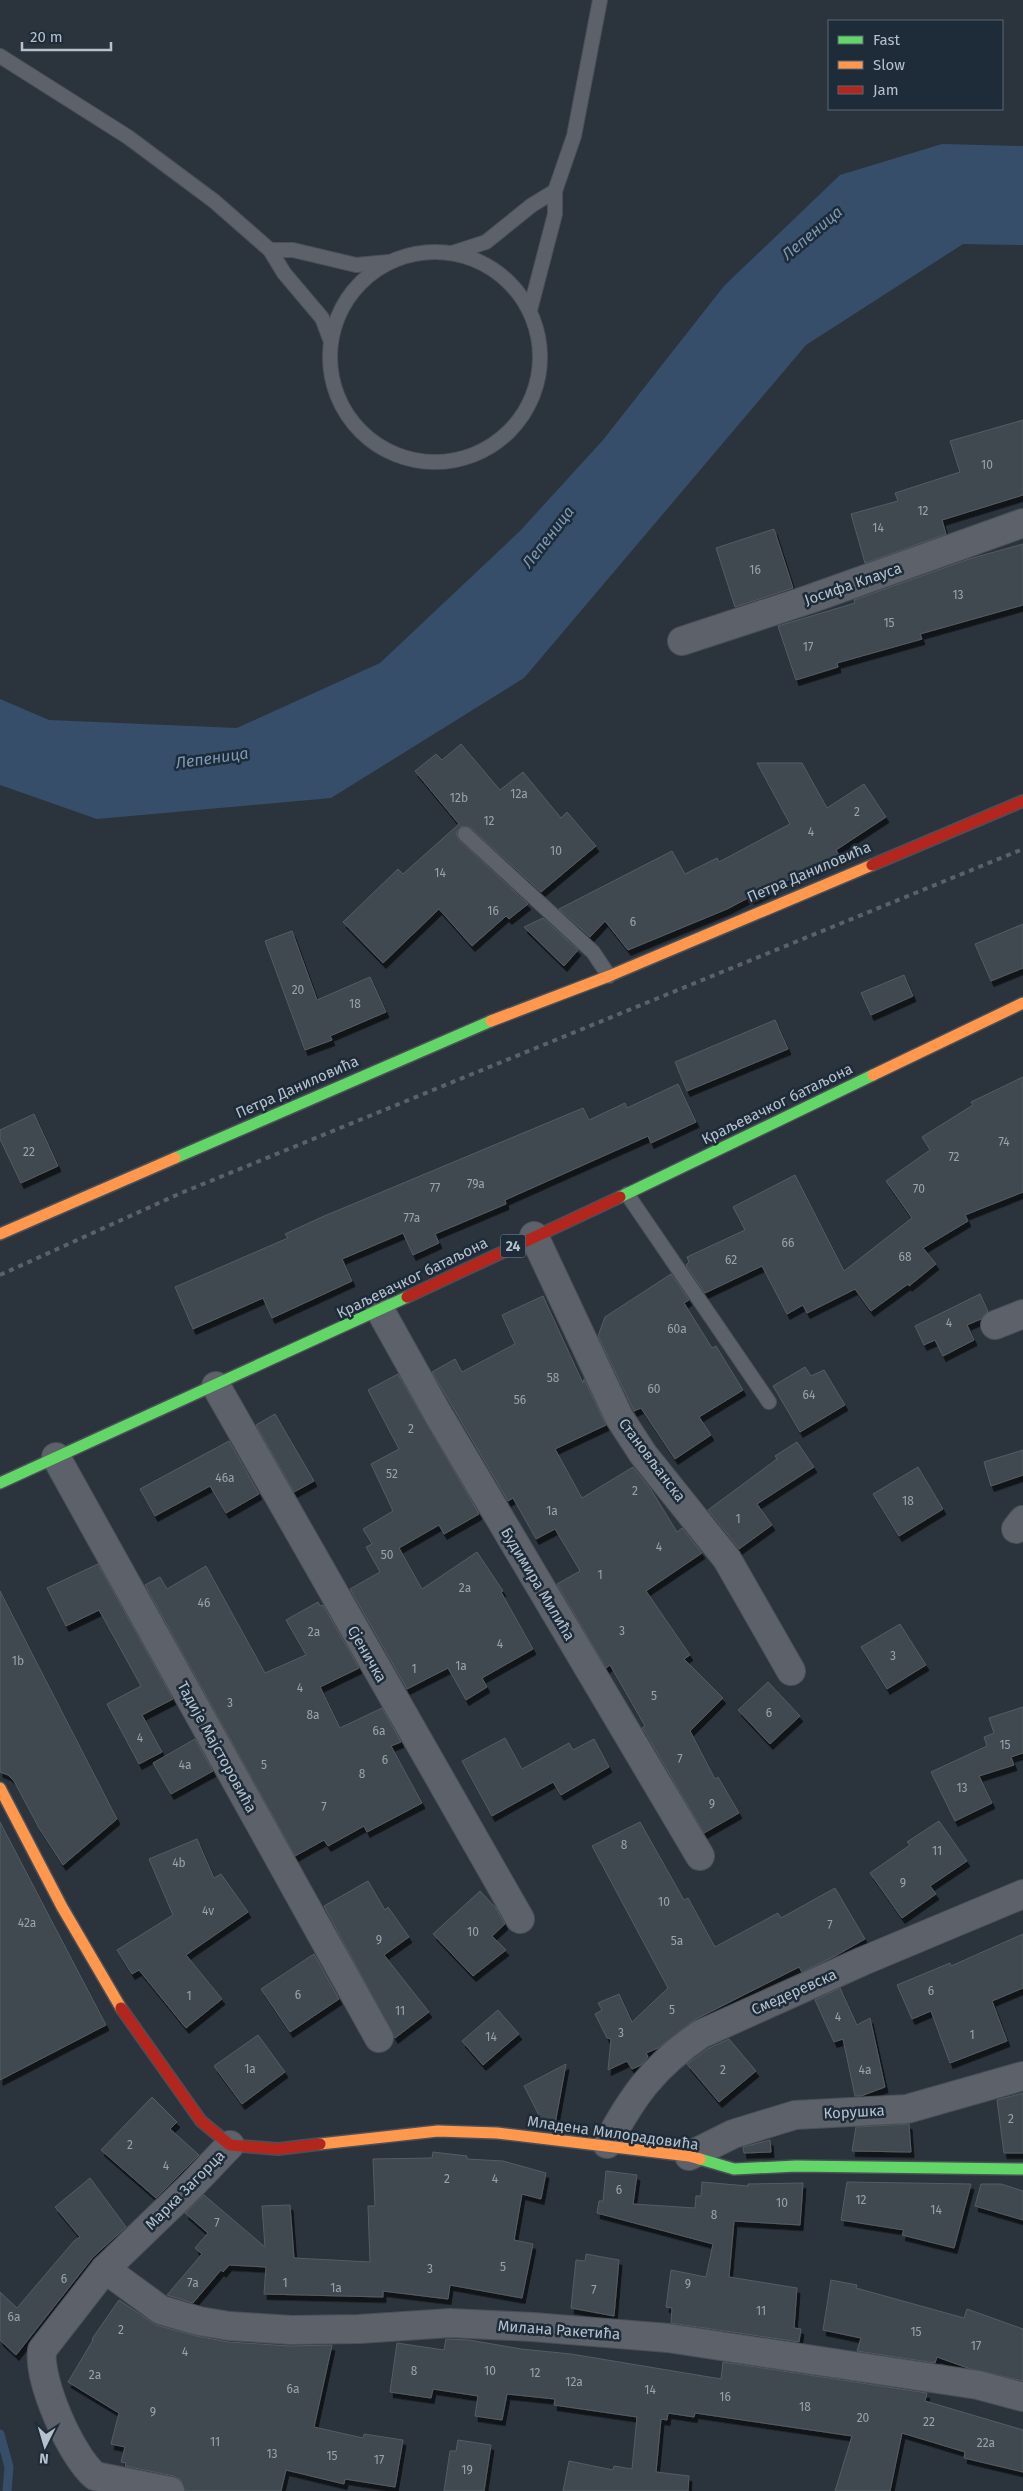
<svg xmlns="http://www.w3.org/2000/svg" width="1023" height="2491" viewBox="0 0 1023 2491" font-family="'Fira Sans',sans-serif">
<defs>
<filter id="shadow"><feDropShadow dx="3" dy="5.5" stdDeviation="0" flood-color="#0009"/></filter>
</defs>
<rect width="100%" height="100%" fill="#2b343d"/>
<path fill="#364e69" d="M942,144l81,2v99l-60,-1 -157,101 -282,333 -193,120 -234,21 -97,-34v-86l49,21 188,8 143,-65 140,-132 83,-91 121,-154 116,-111z"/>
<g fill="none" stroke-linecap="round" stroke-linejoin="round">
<path stroke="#364e69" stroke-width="9" d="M0,2434l9,33 -2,24"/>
</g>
<g fill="#414850" stroke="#545c64" filter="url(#shadow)">
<path d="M1023,420v75l-81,25 4,14 -81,29 -14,-49 47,-13 -3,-8 65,-21 -10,-31z"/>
<path d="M774,529l19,59 -58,19 -19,-59z"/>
<path d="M1023,544v61l-103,29 2,5 -85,24 1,4 -42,13 -18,-54 77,-23 -1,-3 115,-41z"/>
<path d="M461,744l39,46 23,-18 38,46 6,-6 29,34 -55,46 -70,-64 -9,-2 -6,7 3,7 69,64 -19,15 -3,-3 -34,30 -33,-37 -56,54 -40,-41 55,-53 5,5 56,-50 -44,-53 21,-17 6,6z"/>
<path d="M757,763h45l25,45 37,-24 22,33 -50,33 4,7 -26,14 -2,-4 -53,29 -8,3 -1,-2 -23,12 -99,41 -23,-29 -15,16 -31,-28 113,-58 13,23 32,-16 2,4 71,-38z"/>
<path d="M543,918l35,32 -14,16 -40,-39z"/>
<path d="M1023,924v44l-32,13 -16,-37z"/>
<path d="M292,931l25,69 53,-23 16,35 -56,24 2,4 -27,10 -40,-109z"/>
<path d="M904,975l9,21 -42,19 -10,-22z"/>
<path d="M775,1020l13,29 -101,42 -12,-29z"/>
<path d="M1023,1077v115l-58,23 3,6 -45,27 13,16 -27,22 -1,-2 -37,27 -16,-22 -48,24 -4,-8 -16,9 -25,-48 -57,27 -19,-28 3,-3 -2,-5 58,-27 -12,-23 62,-32 49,96 68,-53 -26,-37 44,-31 -8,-13 51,-32 -2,-3z"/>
<path d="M678,1084l18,38 -45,21 -3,-7 -143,64 1,4 -71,30 4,9 -26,12 -10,-22 -61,26 10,22 -80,37 -9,-20 -70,31 -18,-42 113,-49 -3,-4 37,-17 261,-109 6,12 36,-17 2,5z"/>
<path d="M34,1114l24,52 -37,17 -21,-44v-9z"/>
<path d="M671,1274l18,26 -5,3 28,45 4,-2 27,44 -44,27 12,18 -36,24 -34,-51 -7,3 -1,-2 -35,-73 7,-19z"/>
<path d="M980,1294l8,17 -7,8 -14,6 7,15 -31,16 -8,-16 -11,5 -9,-19z"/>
<path d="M543,1296l40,87 1,-4 22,46 -51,24 27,49 51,-31 17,21 27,44 5,-4 20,25 -56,38 44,64 -6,4 39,39 -33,33 25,48 3,-2 21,36 -35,20 -59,-101 -3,-4 3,-2 -35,-61 -4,3 -49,-84 23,-13 -25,-42 -19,10 -23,-41 -5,3 -76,-129 23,-13 7,13 53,-28 -13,-29z"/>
<path d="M805,1367l6,9 13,-6 21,35 -45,27 -27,-46z"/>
<path d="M398,1374l81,140 -35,20 -5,-9 -40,23 23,41 55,-37 26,39 -2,1 32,57 -51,29 5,9 -21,13 -18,-32 -41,21 -57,-100 30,-17 -14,-25 6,-3 -9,-15 30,-18 -22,-47 28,-15 -31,-59z"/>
<path d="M275,1414l39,67 -20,11 -38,-67z"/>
<path d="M229,1441l30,53 -33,19 -16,-27 -55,30 -15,-27z"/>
<path d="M797,1442l17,25 -57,37 15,21 -33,24 -31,-39 69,-51 -2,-3z"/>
<path d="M1023,1450v25l-32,11 -7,-24z"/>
<path d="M918,1467l25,42 -44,27 -26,-42z"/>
<path d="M98,1564l75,135 -31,16 20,37 -23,12 -32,-60 34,-18 -42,-76 -33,16 -19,-38z"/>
<path d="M206,1566l59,107 41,-18 -20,-35 32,-18 2,4 3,-1 36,63 -39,19 20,41 42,-20 19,34 -10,4 31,57 -55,29 -3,-6 -36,20 -4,-6 -29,16 -150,-271 15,-8 7,12z"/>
<path d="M0,1591l117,228 -54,46 -24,-37 -25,-47 -6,-6 -8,-3z"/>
<path d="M900,1624l26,41 -39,24 -26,-42z"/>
<path d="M768,1682l32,34 -30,28 -32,-34z"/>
<path d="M1023,1707v46l-12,4 3,8 -35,11 13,27 -37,18 -24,-49 56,-26 -3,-9 10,-4 -5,-15z"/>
<path d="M505,1738l17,31 47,-26 4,7 21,-11 15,28 -48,28 -8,-13 -61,34 -30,-55z"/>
<path d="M195,1739l18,32 -42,23 -18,-31z"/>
<path d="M939,1821l28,40 -37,25 6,8 -34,24 -32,-45 40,-28 -3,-3z"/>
<path d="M0,1822l106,203 -106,55z"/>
<path d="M640,1822l44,78 4,-2 27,49 63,-34 3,5 54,-30 30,51 -30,17 -33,16 -3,-5 -105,53 -36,28 -12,5 2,4 -7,8 -9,4 -5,-8 -19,9 3,-31 -4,-1 -12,-24 7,-4 -4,-7 21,-9 13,28 36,-34 -76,-142z"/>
<path d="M197,1839l17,39 7,-4 27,38 -62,43 36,44 -36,29 -47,-58 -7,4 -15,-24 56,-35 -24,-56z"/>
<path d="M368,1881l17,29 3,-3 21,30 -25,18 45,57 -34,26 -71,-132z"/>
<path d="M480,1891l16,17 9,16 -13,12 14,14 -33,26 -40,-42z"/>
<path d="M1023,1934v54l-31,13 15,40 -57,22 -19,-52 -19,8 -15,-34 53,-22 1,3z"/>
<path d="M314,1954l25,45 -49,33 -29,-43z"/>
<path d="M840,1988l17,37 13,-7 15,69 -24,9h-6l-12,-57 -9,3 -19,-42z"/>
<path d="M498,2010l21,24 -36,31 -21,-24z"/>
<path d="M258,2035l27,37 -43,32 -28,-38z"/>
<path d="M729,2039l27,32 -37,31 -32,-38 22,-16z"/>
<path d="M566,2064l-11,60 -12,-1 -19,-37z"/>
<path d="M1023,2093v60h-19l-7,-53z"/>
<path d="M152,2097l25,25 -7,7 29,26 -43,43 -55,-48z"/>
<path d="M909,2124l2,28 -59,-1 4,-24z"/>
<path d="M770,2140l1,12 -27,1 -1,-6z"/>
<path d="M433,2152l34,4v3l36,2 43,12 -5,26 -19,-5 -8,46 19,4 -11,54 -72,-13 -2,14 -65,-8v6l-119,-3 2,-27 -37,-2 -6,7 -2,-2 -28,33 -26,-8 35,-41 -7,-6 13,-15 -23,-20 19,-18 61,52 -3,-41 28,-1 4,53 76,4 -2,-56h7l-2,-47 59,-1z"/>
<path d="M606,2171l31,4 -4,29 62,4 1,-12h5l1,-14 46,4v-2l55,-1 -3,42 -66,-4 -5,56 68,11 -3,40 7,1 -2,13 -128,-19 1,-15 -6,-1 5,-37 35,7 7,-33 -116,-31 2,-12h4z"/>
<path d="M90,2178l36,49 -33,30 -77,98 -16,-15v-48l17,16 57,-67 6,-4 -25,-30z"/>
<path d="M847,2182l124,2 -17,64 -52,-13 2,-5 -63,-10z"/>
<path d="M981,2184h20l22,7v29l-48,-14z"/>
<path d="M586,2254l33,6 -5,56 -43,-8 5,-48 9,1z"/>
<path d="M831,2280l26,5 -1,3 108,30 3,-9 56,20v52l-55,-13 -31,-11 -2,6 -78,-12 4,-13 -38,-8z"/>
<path d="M119,2300l37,25 40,11 32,6 62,4 42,-1 -18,82 49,11 1,-4 39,6 -8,47 -50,-8 -1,5 -58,-14 -5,21h-96l-4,-11 -7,-4 -49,-10 1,-3 -5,-1 4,-15 -14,-3 8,-31 -51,-31 25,-42 -1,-1z"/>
<path d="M446,2339l23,1 52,9 50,5 150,25 2,-17 204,31 -2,8 98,29v42l-59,-14 1,-6 -63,-19 -12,58h-55l17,-55 -157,-23 -1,4 -26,-4 -1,7 -6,-1 -5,53 33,4 -1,15h-125l6,-30 44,9 1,-4 18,3 5,-52 -83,-12 1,-6 -48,-5 -5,26 -27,-4 3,-20 -45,-7 -2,9 -41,-6 7,-49 47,7z"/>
<path d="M458,2440l33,5 -7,46h-40l6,-40h6z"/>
</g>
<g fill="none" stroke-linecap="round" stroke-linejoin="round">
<g stroke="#4a5057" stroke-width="16">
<g id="lane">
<path d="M0,56l128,81 86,64 56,49 14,23 38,45 8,21"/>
<path d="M270,250h23l63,15 32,-3"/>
<circle cx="435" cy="357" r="105"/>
<path d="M452,253l34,-11 46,-37 23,-14"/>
<path d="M530,310l25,-96v-23l19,-55 26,-136"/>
<path d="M465,834l128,118 16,24"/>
<path d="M627,1194l142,208"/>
</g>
</g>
<g stroke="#4a5057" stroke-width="30">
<g id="street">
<path d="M682,641l128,-42 213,-76"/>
<path d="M534,1236l85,181 24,37 84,105 64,112"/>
<path d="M380,1310l58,104 262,442"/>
<path d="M995,1325l28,-11"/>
<path d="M216,1386l304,533"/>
<path d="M56,1457l323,581"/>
<path d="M1016,1529l7,-9"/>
<path d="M607,2144c26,-49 47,-78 94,-110l162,-73 160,-67"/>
<path d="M689,2156l44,-22 62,-19 112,-6 116,-33"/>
<path d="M105,2269l56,41 38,11 30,5 62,4 68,-1 91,-6 83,4 135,11 310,47 45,12"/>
<path d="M170,2491l-75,-15c-24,-20 -57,-95 -53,-126l63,-81 86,-83 39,-41"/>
</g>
</g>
<g stroke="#4a5057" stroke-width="14">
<g id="fast">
<path d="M175,1158l316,-137"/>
<path d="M620,1197l253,-122"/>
<path d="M0,1483l407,-186"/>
<path d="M700,2159l34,10 62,-3 227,3"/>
</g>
</g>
<g stroke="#4a5057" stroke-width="14">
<g id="slow">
<path d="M491,1021l118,-45 263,-111"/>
<path d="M873,1075l150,-72"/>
<path d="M0,1234l175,-76"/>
<path d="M0,1788l62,119 59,101"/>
<path d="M320,2144l118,-13 59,2 192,23 11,3"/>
</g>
</g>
<g stroke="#4a5057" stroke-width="14">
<g id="jam">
<path d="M872,865l151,-64"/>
<path d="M407,1297l213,-100"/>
<path d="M121,2008l80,113 29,24 48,4 42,-5"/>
</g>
</g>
<use href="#lane" stroke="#5d626a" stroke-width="14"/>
<use href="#street" stroke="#5d626a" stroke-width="28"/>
<use href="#fast" stroke="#63d668" stroke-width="11"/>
<use href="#slow" stroke="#ff974d" stroke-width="11"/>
<use href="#jam" stroke="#b3261e" stroke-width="11"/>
<path stroke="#5a6168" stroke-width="4" stroke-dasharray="5 5" stroke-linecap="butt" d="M0,1275l181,-82 842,-344"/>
</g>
<g text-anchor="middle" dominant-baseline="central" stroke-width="5" stroke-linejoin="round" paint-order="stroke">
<g font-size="12" fill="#99a3ae">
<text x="987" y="465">10</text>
<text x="923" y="511">12</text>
<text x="878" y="528">14</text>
<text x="755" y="570">16</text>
<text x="958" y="595">13</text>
<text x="889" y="623">15</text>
<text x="808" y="647">17</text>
<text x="519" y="794">12a</text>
<text x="459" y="798">12b</text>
<text x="857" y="812">2</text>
<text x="489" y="821">12</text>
<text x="811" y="832">4</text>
<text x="556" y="851">10</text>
<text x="440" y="873">14</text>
<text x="493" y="911">16</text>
<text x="633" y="922">6</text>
<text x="298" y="990">20</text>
<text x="355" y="1004">18</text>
<text x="1004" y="1142">74</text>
<text x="29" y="1152">22</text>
<text x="954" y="1157">72</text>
<text x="476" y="1184">79a</text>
<text x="435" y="1188">77</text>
<text x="919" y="1189">70</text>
<text x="412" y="1218">77a</text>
<text x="788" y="1243">66</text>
<text x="905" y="1257">68</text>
<text x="731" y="1260">62</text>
<text x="949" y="1323">4</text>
<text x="677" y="1329">60a</text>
<text x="553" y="1378">58</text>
<text x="654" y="1389">60</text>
<text x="809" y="1395">64</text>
<text x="520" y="1400">56</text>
<text x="411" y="1429">2</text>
<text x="392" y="1474">52</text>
<text x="225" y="1478">46a</text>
<text x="635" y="1491">2</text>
<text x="908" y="1501">18</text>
<text x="552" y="1511">1a</text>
<text x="738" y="1519">1</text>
<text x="659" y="1547">4</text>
<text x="387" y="1555">50</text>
<text x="600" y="1575">1</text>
<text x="465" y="1588">2a</text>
<text x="204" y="1603">46</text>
<text x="622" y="1631">3</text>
<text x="314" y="1632">2a</text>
<text x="500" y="1644">4</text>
<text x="893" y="1656">3</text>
<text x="18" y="1661">1b</text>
<text x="461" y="1666">1a</text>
<text x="414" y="1669">1</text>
<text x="300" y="1688">4</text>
<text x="654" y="1696">5</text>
<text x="230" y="1703">3</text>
<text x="769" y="1713">6</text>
<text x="313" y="1715">8a</text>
<text x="379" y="1731">6a</text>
<text x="140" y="1738">4</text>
<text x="1005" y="1745">15</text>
<text x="680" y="1759">7</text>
<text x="385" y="1760">6</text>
<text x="185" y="1765">4a</text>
<text x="264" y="1765">5</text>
<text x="362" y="1774">8</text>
<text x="962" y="1788">13</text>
<text x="712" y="1804">9</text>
<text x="324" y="1807">7</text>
<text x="624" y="1845">8</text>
<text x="937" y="1851">11</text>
<text x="179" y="1863">4b</text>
<text x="903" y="1883">9</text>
<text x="664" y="1902">10</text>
<text x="208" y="1911">4v</text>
<text x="27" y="1923">42a</text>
<text x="830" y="1925">7</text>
<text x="473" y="1932">10</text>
<text x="379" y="1940">9</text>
<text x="677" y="1941">5a</text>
<text x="931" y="1991">6</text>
<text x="298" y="1995">6</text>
<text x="189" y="1996">1</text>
<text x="672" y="2010">5</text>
<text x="400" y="2011">11</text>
<text x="838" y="2017">4</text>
<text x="621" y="2033">3</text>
<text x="972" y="2035">1</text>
<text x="491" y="2037">14</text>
<text x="250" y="2069">1a</text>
<text x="723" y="2070">2</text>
<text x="865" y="2070">4a</text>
<text x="1011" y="2119">2</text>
<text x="130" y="2145">2</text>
<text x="166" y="2166">4</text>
<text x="447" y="2179">2</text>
<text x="495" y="2179">4</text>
<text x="619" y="2190">6</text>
<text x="861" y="2200">12</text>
<text x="782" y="2203">10</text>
<text x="936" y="2210">14</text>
<text x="714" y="2215">8</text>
<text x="217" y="2223">7</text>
<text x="503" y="2267">5</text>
<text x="430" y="2269">3</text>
<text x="64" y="2279">6</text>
<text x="193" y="2283">7a</text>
<text x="285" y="2283">1</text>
<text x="688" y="2284">9</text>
<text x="336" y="2288">1a</text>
<text x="594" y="2290">7</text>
<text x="761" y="2311">11</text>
<text x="14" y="2317">6a</text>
<text x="121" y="2330">2</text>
<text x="916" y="2332">15</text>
<text x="976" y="2346">17</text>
<text x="185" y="2352">4</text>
<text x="414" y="2371">8</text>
<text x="490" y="2371">10</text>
<text x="535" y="2373">12</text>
<text x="95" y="2375">2a</text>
<text x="574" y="2382">12a</text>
<text x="293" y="2389">6a</text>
<text x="650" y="2390">14</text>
<text x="725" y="2397">16</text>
<text x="805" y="2407">18</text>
<text x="153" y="2412">9</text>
<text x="863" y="2418">20</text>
<text x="929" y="2422">22</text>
<text x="215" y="2442">11</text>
<text x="986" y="2443">22a</text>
<text x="272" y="2454">13</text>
<text x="332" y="2456">15</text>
<text x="379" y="2460">17</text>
<text x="467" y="2470">19</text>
</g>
<rect fill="#1e2b39" stroke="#8894a1" stroke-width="1" x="500.5" y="1234.5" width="25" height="23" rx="4"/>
<g font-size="14" font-weight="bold" fill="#b6c1cd">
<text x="513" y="1246">24</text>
</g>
<g font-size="15" fill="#b6c1cd" stroke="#1e2b39">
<text transform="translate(853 584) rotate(-19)">Јосифа Клауса</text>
<text transform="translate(809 872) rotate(-23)">Петра Даниловића</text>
<text transform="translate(297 1087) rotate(-24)">Петра Даниловића</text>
<text transform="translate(777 1104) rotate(-26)">Краљевачког батаљона</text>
<text transform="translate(412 1278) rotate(-26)">Краљевачког батаљона</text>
<text transform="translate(652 1460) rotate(53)">Становљанска</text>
<text transform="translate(538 1584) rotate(59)">Будимира Милића</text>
<text transform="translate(367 1654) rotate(60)">Сјеничка</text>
<text transform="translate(217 1747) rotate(61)">Тадије Мајсторовића</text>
<text transform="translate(794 1992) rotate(-24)">Смедеревска</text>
<text transform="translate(854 2112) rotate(-3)">Корушка</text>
<text transform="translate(613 2133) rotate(8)">Младена Милорадовића</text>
<text transform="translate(185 2190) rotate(-45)">Марка Загорца</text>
<text transform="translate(559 2330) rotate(4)">Милана Ракетића</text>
</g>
<g font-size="16" font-style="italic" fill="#7c98b7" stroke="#1e2b39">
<text transform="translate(812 233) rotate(-40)">Лепеница</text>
<text transform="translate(548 537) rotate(-52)">Лепеница</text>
<text transform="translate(212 758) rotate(-8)">Лепеница</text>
</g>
</g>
<rect x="828" y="20" width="175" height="90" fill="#1e2b39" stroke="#5b6774"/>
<rect x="838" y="36" width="25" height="8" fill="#63d668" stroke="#5b6774"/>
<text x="873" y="45" font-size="15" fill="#b6c1cd">Fast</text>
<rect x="838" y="61" width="25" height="8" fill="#ff974d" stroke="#5b6774"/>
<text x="873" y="70" font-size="15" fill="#b6c1cd">Slow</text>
<rect x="838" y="86" width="25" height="8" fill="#b3261e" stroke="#5b6774"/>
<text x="873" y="95" font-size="15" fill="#b6c1cd">Jam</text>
<g transform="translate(45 2446) rotate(185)" stroke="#1e2b39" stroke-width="4" paint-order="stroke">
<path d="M0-4L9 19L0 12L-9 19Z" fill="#b6c1cd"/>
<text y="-8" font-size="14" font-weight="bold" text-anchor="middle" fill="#b6c1cd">N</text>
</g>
<path d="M22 42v8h89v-8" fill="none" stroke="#b6c1cd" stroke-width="2.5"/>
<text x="30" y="42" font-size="15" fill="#b6c1cd" stroke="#1e2b39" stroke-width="4" paint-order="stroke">20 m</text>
</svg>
